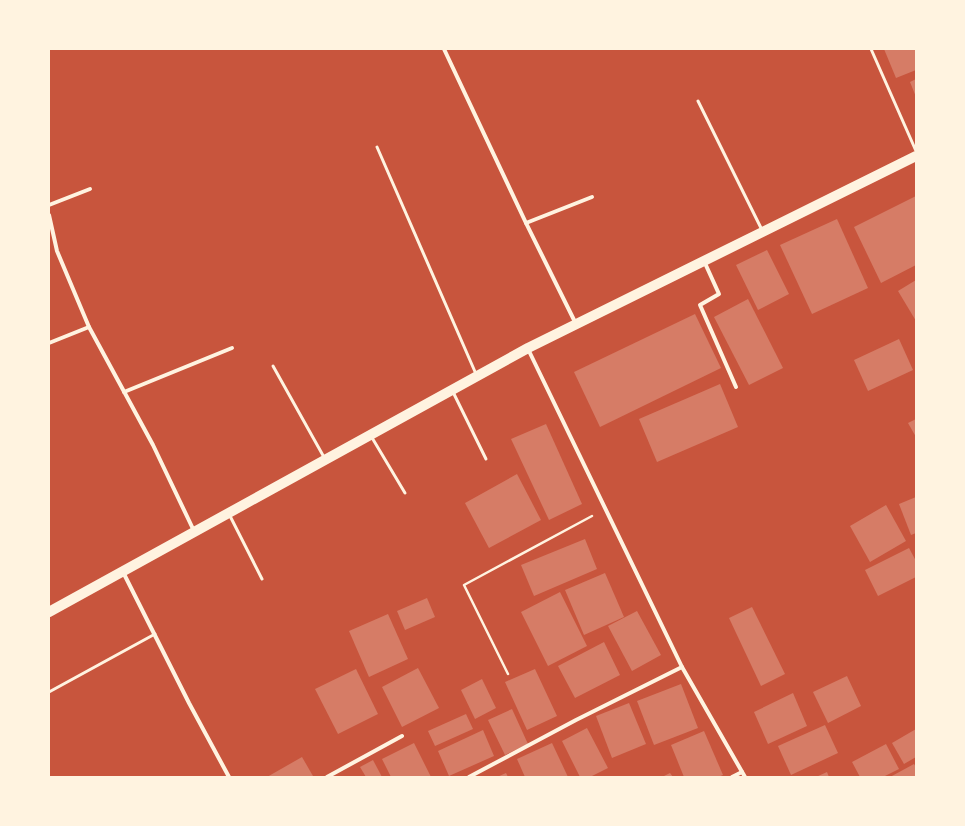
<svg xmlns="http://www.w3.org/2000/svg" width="965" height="826" viewBox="0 0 965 826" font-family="Karla,sans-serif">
<rect width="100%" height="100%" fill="#c8553d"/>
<g fill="#d67c66">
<path d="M884,49h32v21l-20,8z"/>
<path d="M916,79v18l-6,-15z"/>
<path d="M916,196v69l-35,18 -27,-56z"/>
<path d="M837,219l31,69 -56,26 -32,-69z"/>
<path d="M767,250l22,44 -31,16 -22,-45z"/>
<path d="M916,280v41l-18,-30z"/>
<path d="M748,299l35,69 -34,17 -35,-68z"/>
<path d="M695,314l26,54 -121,59 -26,-55z"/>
<path d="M899,339l14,31 -45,21 -14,-31z"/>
<path d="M720,384l18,43 -81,35 -18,-43z"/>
<path d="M916,419v18l-8,-14z"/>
<path d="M546,424l36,80 -33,16 -38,-81z"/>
<path d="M517,474l24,46 -52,28 -24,-45z"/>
<path d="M916,497v36l-5,2 -12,-31z"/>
<path d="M886,505l20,36 -36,21 -20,-36z"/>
<path d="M585,539l12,30 -63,27 -13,-31z"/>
<path d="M909,548l7,13v16l-38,19 -13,-26z"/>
<path d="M605,573l19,44 -40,18 -19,-45z"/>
<path d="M560,592l27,54 -39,20 -27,-54z"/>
<path d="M427,598l8,19 -30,13 -8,-19z"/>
<path d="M752,607l33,67 -24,12 -32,-68z"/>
<path d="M637,611l24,44 -29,16 -24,-45z"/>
<path d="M388,614l20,45 -39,18 -20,-46z"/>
<path d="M604,642l16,33 -45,23 -17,-32z"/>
<path d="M418,668l21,40 -37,19 -20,-40z"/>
<path d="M356,669l22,45 -40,20 -23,-45z"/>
<path d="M535,669l22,47 -30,14 -22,-48z"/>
<path d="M847,676l14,30 -33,17 -15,-31z"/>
<path d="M482,679l14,29 -21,11 -14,-29z"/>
<path d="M681,684l17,44 -44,17 -17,-44z"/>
<path d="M793,693l14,33 -39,18 -14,-32z"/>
<path d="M629,703l17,41 -34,14 -16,-42z"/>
<path d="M512,709l16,35 -23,11 -17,-35z"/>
<path d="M466,714l7,15 -38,17 -7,-15z"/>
<path d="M825,725l13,28 -47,22 -13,-29z"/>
<path d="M587,728l21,40 -18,9h-10l-18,-36z"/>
<path d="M916,729v28l-12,7 -12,-21z"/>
<path d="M483,730l11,26 -45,20 -11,-25z"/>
<path d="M704,731l19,44 -5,2h-34l-13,-32z"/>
<path d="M414,743l17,34h-40l-9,-18z"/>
<path d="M552,743l16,34h-43l-8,-18z"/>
<path d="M886,744l13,25 -16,8h-23l-8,-15z"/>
<path d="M302,757l11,19 -2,1h-44z"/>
<path d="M373,760l9,17h-16l-6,-10z"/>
<path d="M914,764l2,3v10h-26z"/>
<path d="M827,772l2,5h-13z"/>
<path d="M506,773l2,4h-11z"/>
<path d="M670,773l3,4h-11z"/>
</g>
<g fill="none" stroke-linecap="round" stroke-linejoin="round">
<path stroke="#fff3e0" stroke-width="2.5" d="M508,674l-44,-89 128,-69"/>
<g stroke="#fff3e0" stroke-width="3">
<path d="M871,49l45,102"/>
<path d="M698,101l64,129"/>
<path d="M377,147l99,227"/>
<path d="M273,366l52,93"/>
<path d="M453,392l33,67"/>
<path d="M371,436l34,57"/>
<path d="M229,514l33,65"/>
<path d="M49,692l106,-58"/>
</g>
<g stroke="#fff3e0" stroke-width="4">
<path d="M444,49l82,174 50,101"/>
<path d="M49,205l41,-16"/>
<path d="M49,215l8,36 32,76 64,118 41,86"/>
<path d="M526,223l66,-26"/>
<path d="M704,261l15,33 -19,11 36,82"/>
<path d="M49,343l40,-16"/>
<path d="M528,349l154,318 63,110"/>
<path d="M124,392l108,-44"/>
<path d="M123,572l66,131 40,74"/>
<path d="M327,777l75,-41"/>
<path d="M469,777l107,-57 106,-53"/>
<path d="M732,777l10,-5"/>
</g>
<path stroke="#fff3e0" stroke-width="10" d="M49,612l479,-264 388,-192"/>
</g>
<rect width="965" height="826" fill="none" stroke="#fff3e0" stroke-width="100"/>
</svg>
